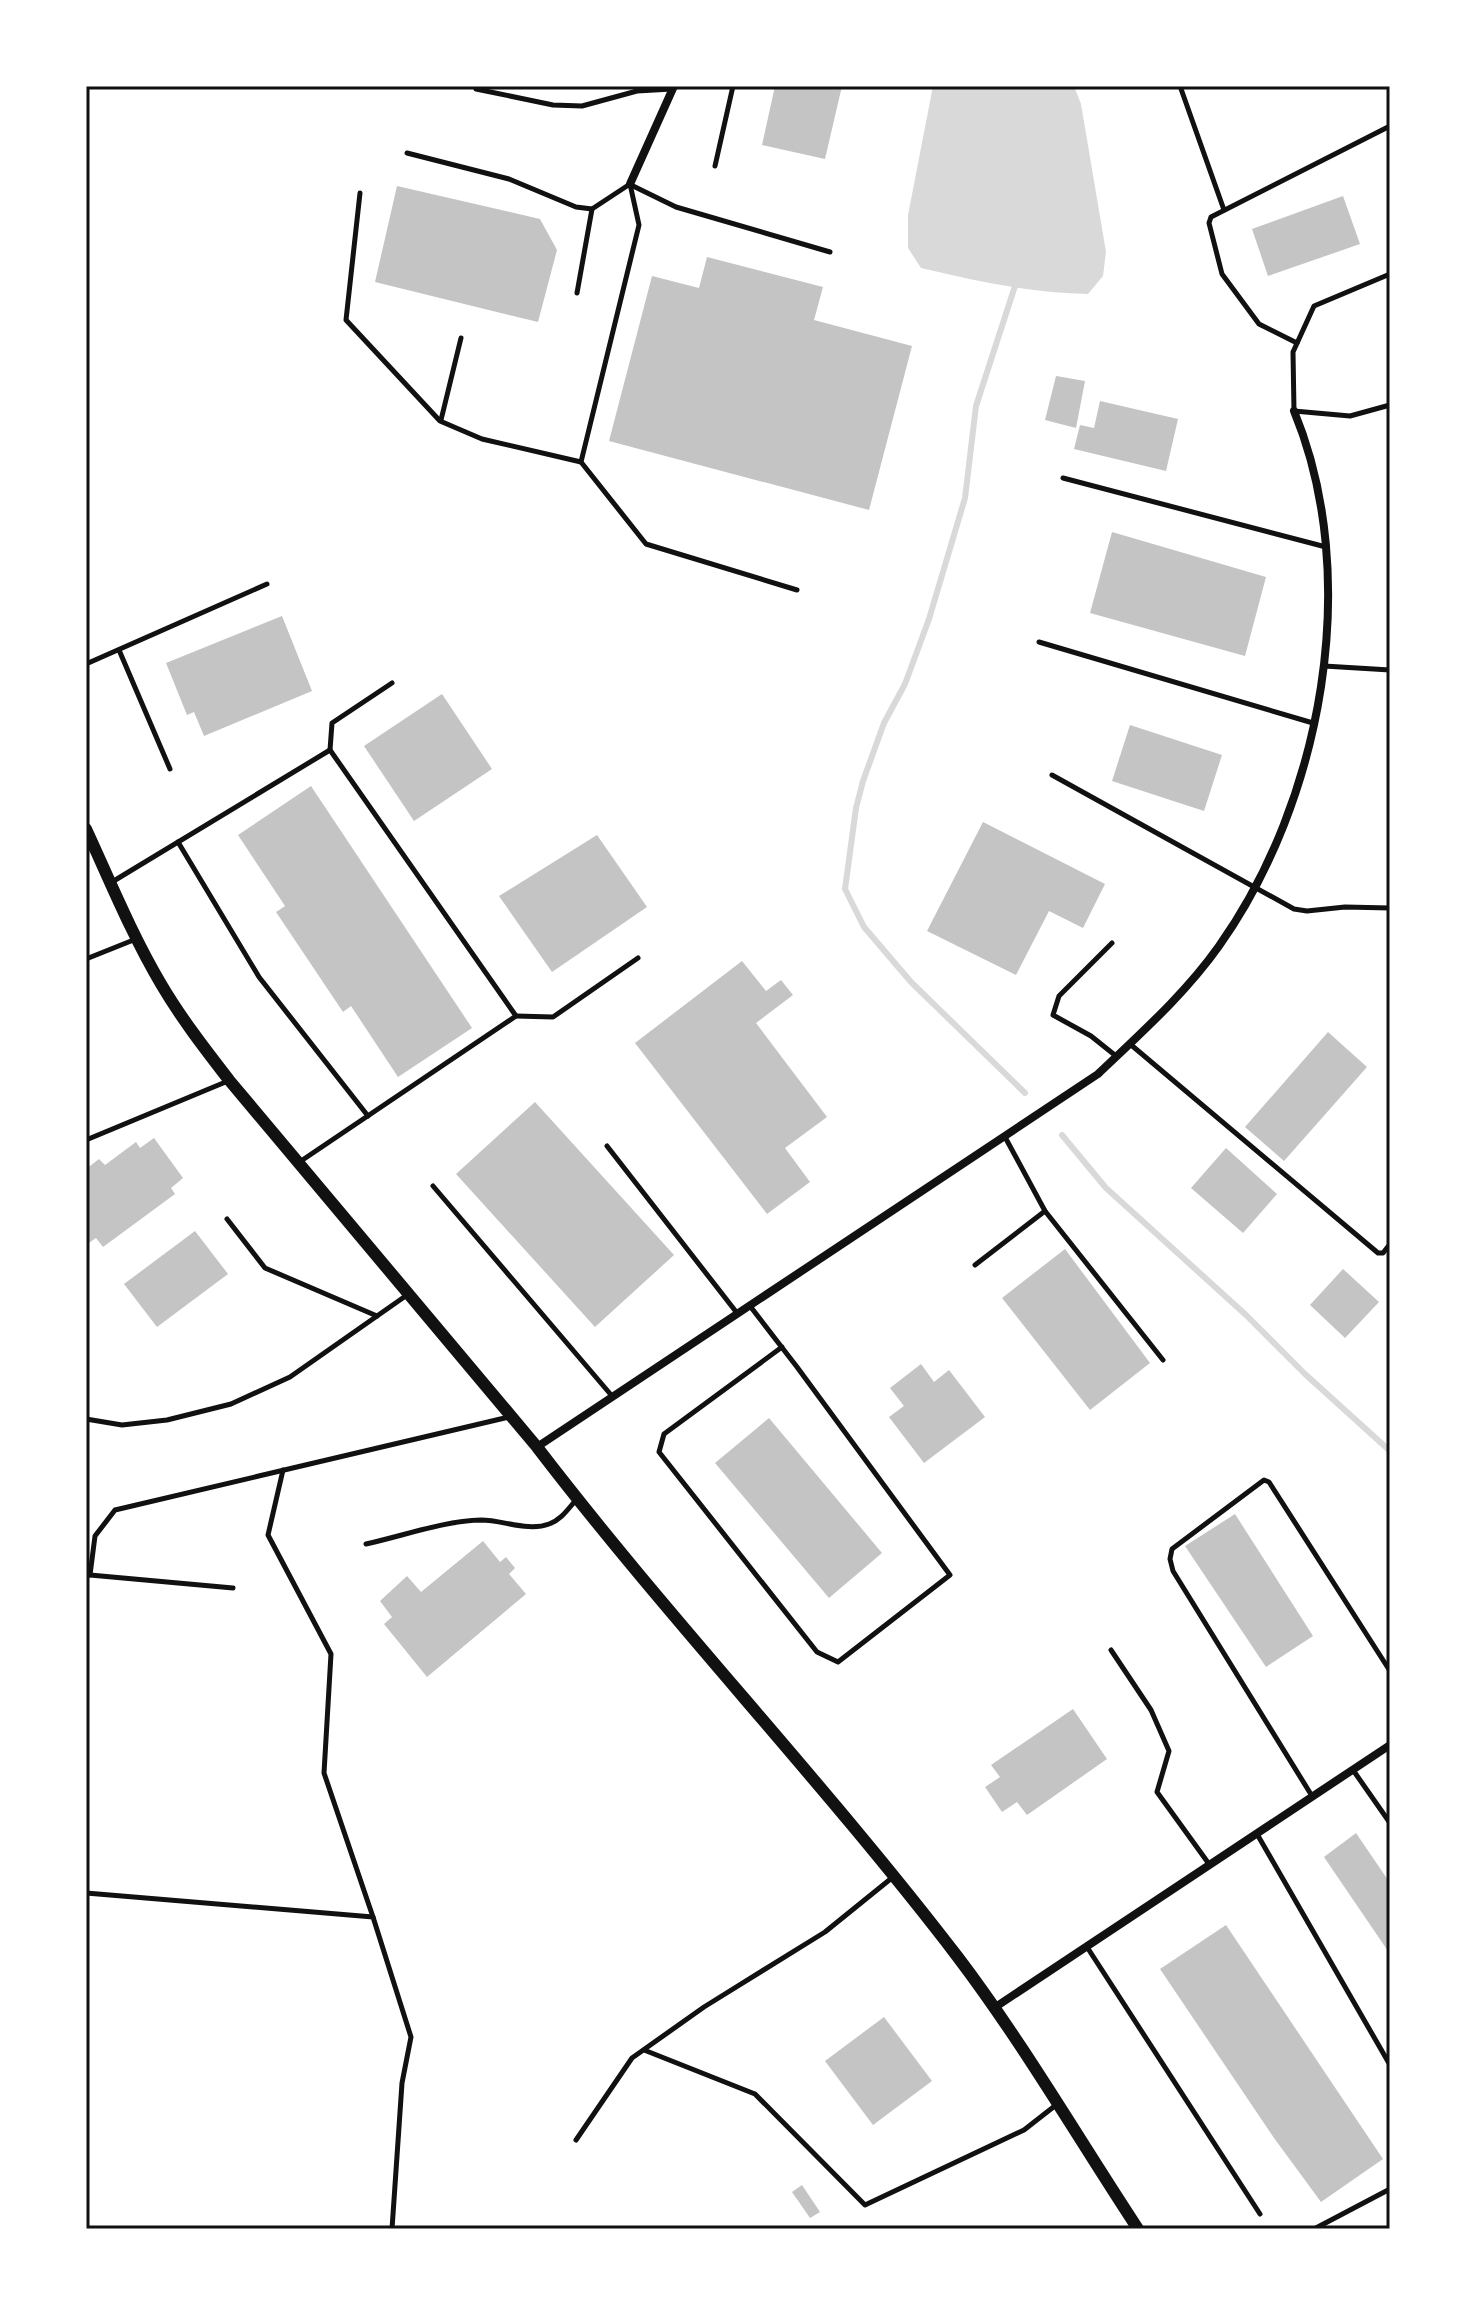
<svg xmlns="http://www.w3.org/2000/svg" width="1476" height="2315" viewBox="0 0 1476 2315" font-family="Poppins,sans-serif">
<rect width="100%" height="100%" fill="#fff"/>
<path fill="#d9d9d9" d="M933,86h141l7,18 25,148 -3,24 -15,18c-57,-1 -112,-13 -167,-26l-13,-20v-33z"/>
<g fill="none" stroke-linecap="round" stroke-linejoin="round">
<g stroke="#d9d9d9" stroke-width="6">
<path d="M1016,283l-40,123 -11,92 -36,121 -24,65 -21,39 -21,58 -7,27 -11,81 19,38 47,55 114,111"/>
<path d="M1062,1135l44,53 140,127 59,59 85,77"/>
</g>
</g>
<g fill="#c4c4c4">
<path d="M775,86h67l-17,73 -63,-14z"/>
<path d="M397,186l143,33 17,31 -19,72 -163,-40z"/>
<path d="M1343,196l17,48 -92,32 -16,-47z"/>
<path d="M707,257l116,30 -9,33 98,26 -43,164 -260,-69 43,-165 47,12z"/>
<path d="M1056,376l29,5 -9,47 -31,-8z"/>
<path d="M1100,401l78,18 -12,52 -92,-22 6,-24 14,3z"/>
<path d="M1112,532l154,45 -21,79 -155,-43z"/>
<path d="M282,616l30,75 -108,45 -10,-24 -7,3 -21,-52z"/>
<path d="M442,694l50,75 -78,52 -50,-75z"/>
<path d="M1130,725l92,30 -18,56 -92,-30z"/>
<path d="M311,786l161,242 -74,49 -47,-71 -8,6 -67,-100 9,-6 -47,-71z"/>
<path d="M983,822l122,62 -22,44 -34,-17 -33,64 -89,-44z"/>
<path d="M597,835l50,72 -95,65 -53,-76z"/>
<path d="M742,961l24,30 15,-11 12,15 -37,28 71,94 -42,31 25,34 -43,32 -132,-171z"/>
<path d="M1328,1032l39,35 -83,94 -39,-34z"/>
<path d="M535,1102l139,153 -79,72 -139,-153z"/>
<path d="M154,1138l29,40 -12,10 4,6 -72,53 -7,-9 -10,7v-65l3,-2 -3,-9 13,-10 6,6 31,-23 4,6z"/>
<path d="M1226,1148l51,46 -34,39 -52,-45z"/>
<path d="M195,1231l33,43 -71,53 -33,-43z"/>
<path d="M1065,1249l85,114 -60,47 -88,-112z"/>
<path d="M1343,1269l36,33 -34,36 -35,-33z"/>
<path d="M921,1364l13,18 15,-12 36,47 -61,46 -35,-46 15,-11 -14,-18z"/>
<path d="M769,1418l113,135 -53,45 -114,-135z"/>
<path d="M1235,1514l78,122 -47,31 -81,-121z"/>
<path d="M483,1541l17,21 6,-5 9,11 -6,6 17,20 -99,83 -43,-53 8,-7 -12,-16 27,-25 14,16z"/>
<path d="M1073,1709l34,50 -80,56 -10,-13 -15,10 -17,-25 15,-10 -9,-12z"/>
<path d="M1356,1833l34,50v71l-66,-97z"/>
<path d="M1226,1925l157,234 -62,43 -47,-64 -114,-169z"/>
<path d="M884,2017l48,64 -59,44 -48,-64z"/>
<path d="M802,2185l18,27 -10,6 -18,-26z"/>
</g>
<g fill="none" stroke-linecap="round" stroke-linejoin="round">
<g stroke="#111" stroke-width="5">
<path d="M1180,86l44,124"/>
<path d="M476,89l77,16 29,1 55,-15 35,-2"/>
<path d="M407,153l102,26 67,28 16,2 38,-25"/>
<path d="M715,166l18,-80"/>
<path d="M630,184l9,41 -58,237 65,82 151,46"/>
<path d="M631,185l45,22 154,45"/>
<path d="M360,193l-14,127 94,101 42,18 99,23"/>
<path d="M1390,274l-76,32 -21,46 1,59 56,5 40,-11"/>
<path d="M577,293l15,-84"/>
<path d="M1297,343l-38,-19 -37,-50 -13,-51 2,-6 179,-91"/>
<path d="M441,420l20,-82"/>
<path d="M1063,478l263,69"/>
<path d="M1039,642l274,81"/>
<path d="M119,650l51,119"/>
<path d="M86,664l181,-80"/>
<path d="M1324,666l66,4"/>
<path d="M330,750l2,-27 60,-40"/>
<path d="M1052,775l242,134 13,2 38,-4 45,1"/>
<path d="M178,842l81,135 109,139"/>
<path d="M112,882l218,-132 186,266 -218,147"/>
<path d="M1112,943l-53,53 -6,19 38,21 25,20"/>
<path d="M86,959l50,-20"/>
<path d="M516,1016l37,1 85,-59"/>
<path d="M1130,1044l248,209h5l7,-9"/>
<path d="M1005,1137l40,74 118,149"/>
<path d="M86,1140l142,-59"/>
<path d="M607,1146l130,167"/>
<path d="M433,1186l179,210"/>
<path d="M227,1219l38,49 112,48"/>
<path d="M975,1265l70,-54"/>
<path d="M750,1306l47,61 153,208 -112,87 -21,-10 -158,-200 5,-18 118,-87"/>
<path d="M86,1419l36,6 45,-5 64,-16 59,-27 117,-82"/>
<path d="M283,1470l-15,65 63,119 -7,119 49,144"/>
<path d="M366,1544c37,-8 77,-23 115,-24 22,0 47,12 68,4 12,-4 19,-15 27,-24"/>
<path d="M86,1574l4,1 5,-39 20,-26 394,-93"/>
<path d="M90,1575l143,13"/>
<path d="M1111,1650l40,60 18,41 -12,41 52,72"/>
<path d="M1353,1770l37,53"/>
<path d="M1312,1796l-139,-225 -3,-12 2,-10 92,-69 5,2 121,189"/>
<path d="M1257,1834l133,231"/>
<path d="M86,1893l287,24 38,120 -9,46 -10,146"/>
<path d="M1087,1947l173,267"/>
<path d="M644,2050l111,44 110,111 159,-75 32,-25"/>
<path d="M576,2140l56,-82 72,-51 121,-75 68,-55"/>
<path d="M1314,2229l76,-40"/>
</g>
<g stroke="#111" stroke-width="8">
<path d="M630,184l44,-98"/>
<path d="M537,1447l561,-373c43,-41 87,-80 121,-128 103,-145 144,-368 75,-535"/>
<path d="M994,2008l396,-263"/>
</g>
<path stroke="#111" stroke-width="12" d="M86,829c24,52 46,106 75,155 20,34 44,65 68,96l308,367c134,175 286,334 420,509 66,87 121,182 181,273"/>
</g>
<rect width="1476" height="2315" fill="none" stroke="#ffffff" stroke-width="176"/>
<rect x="88" y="88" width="1300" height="2139" fill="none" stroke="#111" stroke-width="3"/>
</svg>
